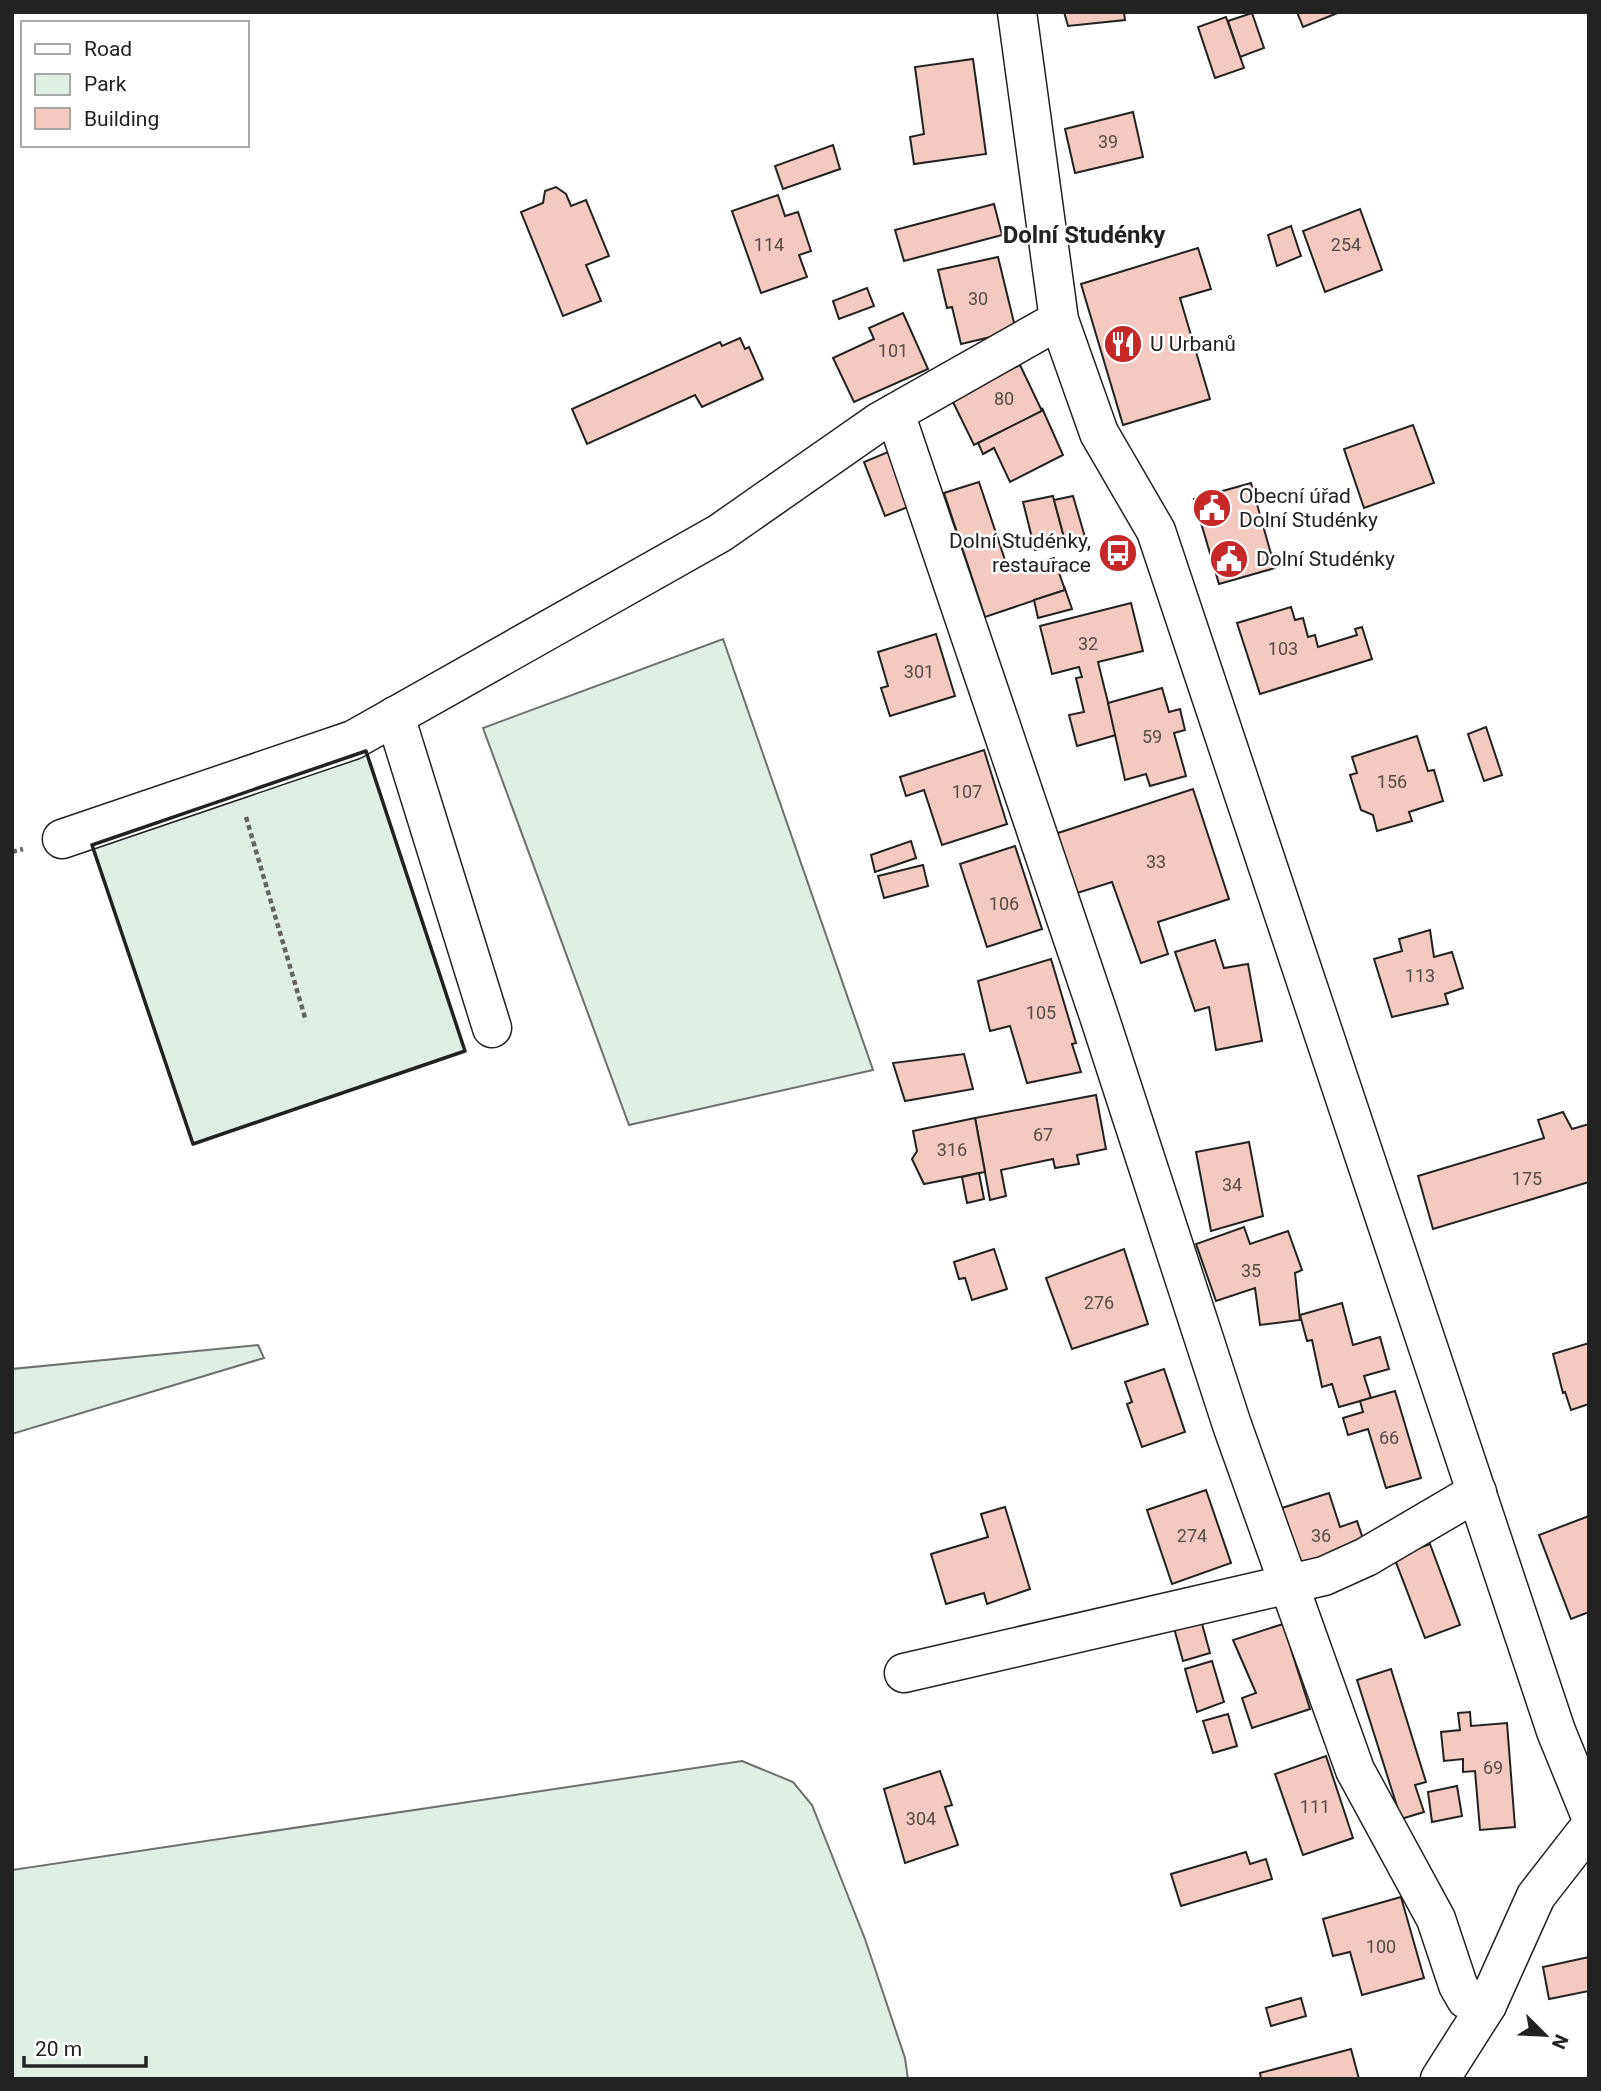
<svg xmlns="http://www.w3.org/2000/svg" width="1601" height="2091" viewBox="0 0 1601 2091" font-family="Roboto,sans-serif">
<rect width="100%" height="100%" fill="#fff"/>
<g fill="#e0efe3" stroke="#6f6f6f" stroke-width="2">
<path d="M723,639l150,431 -244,55 -146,-397z"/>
<path d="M366,751l99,300 -272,93 -101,-299z"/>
<path d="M258,1345l6,13 -252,76v-65z"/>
<path d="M742,1761l51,21 19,23 53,134 40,119 3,21h-896v-209z"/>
</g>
<g fill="#f3c9c0" stroke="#222" stroke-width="2">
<path d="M1064,12h60l1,8 -57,6z"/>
<path d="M1297,12h43l-37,15z"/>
<path d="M1252,13l12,35 -24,9 -12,-36z"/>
<path d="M1226,17l18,51 -29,10 -17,-51z"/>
<path d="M973,59l13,95 -72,10 -4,-27 14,-3 -9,-67z"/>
<path d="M1133,112l10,45 -68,16 -10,-44z"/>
<path d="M833,145l7,24 -57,20 -8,-23z"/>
<path d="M556,187l10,7 5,12 15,-6 23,56 -23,9 15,36 -38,15 -42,-104 22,-9 2,-12z"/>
<path d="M778,195l7,21 13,-4 13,39 -12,4 8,22 -46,16 -29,-82z"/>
<path d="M994,204l8,31 -98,26 -9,-31z"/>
<path d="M1360,209l22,61 -57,22 -22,-61z"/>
<path d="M1291,226l10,30 -24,10 -9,-31z"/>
<path d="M1198,248l13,41 -31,9 30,101 -87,26 -42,-141z"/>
<path d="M998,257l18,74 -55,13 -9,-37 -5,1 -9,-38z"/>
<path d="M867,288l7,18 -35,13 -6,-18z"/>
<path d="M903,313l25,56 -74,33 -21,-44 41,-19 -5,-11z"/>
<path d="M740,338l5,11 4,-2 14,32 -61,28 -7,-12 -108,49 -15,-35 148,-67 2,4z"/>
<path d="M1020,365l22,46 -68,34 -23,-47z"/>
<path d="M1042,408l21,47 -53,27 -16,-34 -11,6 -5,-11 64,-32z"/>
<path d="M1413,425l21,58 -70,25 -20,-59z"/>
<path d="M888,452l20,55 -23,9 -21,-54z"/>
<path d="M979,482l30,90 45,-14 11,32 -80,27 -41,-124z"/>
<path d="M1251,483l24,85 -56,16 -25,-85z"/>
<path d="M1053,496l12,45 -30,9 -12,-48z"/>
<path d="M1073,496l12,41 -20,4 -11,-41z"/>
<path d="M1064,586l8,23 -34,9 -4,-18 31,-10z"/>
<path d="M1131,603l12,48 -45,11 18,73 -39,11 -8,-31 15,-3 -8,-34 6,-1 -3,-10 -27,7 -12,-48z"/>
<path d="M1291,607l4,13 8,-2 5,19 7,-2 3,12 39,-12 -2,-6 7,-2 10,32 -112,35 -23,-71z"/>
<path d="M936,634l19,62 -65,20 -9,-28 7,-2 -10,-34z"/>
<path d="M1162,688l7,24 11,-3 5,21 -11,3 12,43 -36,10 -4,-12 -21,6 -17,-77z"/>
<path d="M1486,727l16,48 -18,6 -16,-47z"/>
<path d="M1417,736l11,35 6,-1 9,31 -34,11 3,9 -35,10 -4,-16 -12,-5 -11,-35 7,-2 -5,-16z"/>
<path d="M984,750l23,74 -65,21 -18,-55 -18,6 -6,-19z"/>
<path d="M1193,789l36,110 -71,23 10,32 -27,9 -29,-81 -38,12 -19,-60z"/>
<path d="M911,841l5,17 -41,14 -4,-17z"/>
<path d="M1015,846l27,83 -55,18 -27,-83z"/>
<path d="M923,865l5,21 -44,12 -6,-22z"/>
<path d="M1430,930l4,27 18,-5 11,36 -18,6 3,10 -56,13 -18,-58 28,-8 -3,-12z"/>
<path d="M1215,940l9,28 24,-4 14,77 -46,9 -7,-43 -14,4 -20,-59z"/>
<path d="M1051,959l25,84 -4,1 9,28 -54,11 -17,-57 -20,5 -12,-50z"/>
<path d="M964,1054l9,35 -68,12 -12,-38z"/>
<path d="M1096,1095l10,54 -29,6 2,9 -24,4 -2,-9 -52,11 5,26 -16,4 -15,-82z"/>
<path d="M1563,1112l9,17 17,-5v58l-156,47 -15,-53 126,-38 -6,-18z"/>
<path d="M975,1118l10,54 -61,12 -12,-25 5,-8 -4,-20z"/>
<path d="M1249,1142l14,74 -52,15 -15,-79z"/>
<path d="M979,1173l5,26 -17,4 -5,-26z"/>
<path d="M1244,1227l6,17 38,-13 14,39 -7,3 5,47 -40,5 -5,-37 -39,13 -20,-57z"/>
<path d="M994,1249l13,40 -35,11 -7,-22 -6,1 -5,-17z"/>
<path d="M1124,1249l24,75 -76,25 -26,-71z"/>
<path d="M1342,1303l11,42 27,-8 9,32 -25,7 7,22 -32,9 -7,-23 -10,3 -10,-47 -5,1 -7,-26z"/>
<path d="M1589,1343v61l-18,6 -6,-18 -2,1 -10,-39z"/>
<path d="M1164,1369l21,63 -43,15 -15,-43 5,-2 -7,-20z"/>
<path d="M1395,1391l26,87 -35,10 -18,-59 -20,6 -5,-17 20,-6 -3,-11z"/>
<path d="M1206,1490l25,73 -59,21 -25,-74z"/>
<path d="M1329,1493l11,34 17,-6 9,27 -64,22 -20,-62z"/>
<path d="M1005,1507l25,82 -43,15 -3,-11 -38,11 -15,-50 57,-17 -7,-23z"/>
<path d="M1589,1516v96l-18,7 -32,-84z"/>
<path d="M1430,1544l30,81 -35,13 -31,-81z"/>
<path d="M1201,1620l9,33 -27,8 -9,-33z"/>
<path d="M1283,1624l27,85 -58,19 -10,-30 14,-5 -23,-53z"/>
<path d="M1212,1661l12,41 -27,10 -12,-43z"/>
<path d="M1391,1669l35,113 -11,3 9,27 -23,7 -44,-139z"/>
<path d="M1470,1712l1,14 36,-3 8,104 -35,3 -5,-59 -12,1v-13l-19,2 -3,-29 19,-2 -2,-17z"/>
<path d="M1228,1714l9,32 -24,7 -10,-32z"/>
<path d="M1326,1756l27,82 -50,17 -28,-81z"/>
<path d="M940,1771l12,34 -7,2 13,38 -53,18 -21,-74z"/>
<path d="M1457,1786l5,30 -30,6 -4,-30z"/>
<path d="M1246,1852l4,12 16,-5 6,20 -91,27 -10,-32z"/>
<path d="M1401,1897l23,81 -62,17 -12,-43 -17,4 -10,-37z"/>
<path d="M1589,1957v34l-40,8 -6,-32z"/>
<path d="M1301,1998l5,18 -35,10 -5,-18z"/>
<path d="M1351,2049l8,30h-98l-1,-6z"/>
</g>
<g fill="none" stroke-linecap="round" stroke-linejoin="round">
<g stroke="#222" stroke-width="41">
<g id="minor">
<path d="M1017,12l42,308 40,113 57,98 400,1200 33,81"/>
<path d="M895,413l204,603 133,409 123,345 81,149 22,66 8,14 21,6"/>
<path d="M395,716l97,312"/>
<path d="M62,839l291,-99 367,-207 159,-111 180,-102"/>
<path d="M904,1673l420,-97 42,-19 111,-65"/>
<path d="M1440,2079l47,-74 49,-109 53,-68"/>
</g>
</g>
<g stroke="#646464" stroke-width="4.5" stroke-dasharray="5 3.5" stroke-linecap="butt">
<path d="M246,817l60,204"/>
<path d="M12,852l11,-3"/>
</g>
<use href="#minor" stroke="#fff" stroke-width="38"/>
<path stroke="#222" stroke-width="3.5" d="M366,751l99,300 -272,93 -101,-299z"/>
</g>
<defs>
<g id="restaurant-disc" transform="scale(2.0125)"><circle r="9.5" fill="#c62828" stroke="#fff"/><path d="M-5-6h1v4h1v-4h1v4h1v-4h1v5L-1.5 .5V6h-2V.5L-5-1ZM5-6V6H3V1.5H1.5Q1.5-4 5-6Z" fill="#fff"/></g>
<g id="civic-disc" transform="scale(2.0125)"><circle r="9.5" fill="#c62828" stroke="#fff"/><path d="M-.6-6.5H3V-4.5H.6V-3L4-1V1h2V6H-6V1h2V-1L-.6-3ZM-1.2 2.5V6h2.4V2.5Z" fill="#fff"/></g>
<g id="bus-disc" transform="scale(2.0125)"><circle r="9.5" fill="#c62828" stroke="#fff"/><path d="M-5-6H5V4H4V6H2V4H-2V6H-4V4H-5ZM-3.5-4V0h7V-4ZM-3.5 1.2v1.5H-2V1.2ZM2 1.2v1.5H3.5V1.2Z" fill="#fff"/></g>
</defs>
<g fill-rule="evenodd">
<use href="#restaurant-disc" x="1123" y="344"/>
<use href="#civic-disc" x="1212" y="508"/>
<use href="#bus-disc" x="1118" y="553"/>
<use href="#civic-disc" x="1229" y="559"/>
</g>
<g text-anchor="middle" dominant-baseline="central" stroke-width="5" stroke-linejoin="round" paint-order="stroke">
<g font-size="18" fill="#564c4a">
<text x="1108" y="141">39</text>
<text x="769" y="244">114</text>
<text x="1346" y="244">254</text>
<text x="978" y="298">30</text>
<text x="893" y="350">101</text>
<text x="1004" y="398">80</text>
<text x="1088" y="643">32</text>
<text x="1283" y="648">103</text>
<text x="919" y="671">301</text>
<text x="1152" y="736">59</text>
<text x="1392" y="781">156</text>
<text x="967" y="791">107</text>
<text x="1156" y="861">33</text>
<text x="1004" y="903">106</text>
<text x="1420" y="975">113</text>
<text x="1041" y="1012">105</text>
<text x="1043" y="1134">67</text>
<text x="952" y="1149">316</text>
<text x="1527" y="1178">175</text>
<text x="1232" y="1184">34</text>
<text x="1251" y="1270">35</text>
<text x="1099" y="1302">276</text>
<text x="1389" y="1437">66</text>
<text x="1192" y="1535">274</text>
<text x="1321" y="1535">36</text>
<text x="1493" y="1767">69</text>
<text x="1315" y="1806">111</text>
<text x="921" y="1818">304</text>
<text x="1381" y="1946">100</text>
</g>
<g font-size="21" fill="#222" stroke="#fff" text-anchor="start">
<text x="1150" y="344">U Urbanů</text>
<text x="1239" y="496">Obecní úřad<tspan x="1239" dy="24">Dolní Studénky</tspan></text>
<text x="1091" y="541" text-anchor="end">Dolní Studénky,<tspan x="1091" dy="24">restaurace</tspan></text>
<text x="1256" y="559">Dolní Studénky</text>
</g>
<g font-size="24" font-weight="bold" fill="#222" stroke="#fff">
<text x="1084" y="235">Dolní Studénky</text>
</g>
</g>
<rect width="1601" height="2091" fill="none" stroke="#222222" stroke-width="28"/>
<rect x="21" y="21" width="228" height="126" fill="#ffffff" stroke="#a7a7a7" stroke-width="2"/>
<rect x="35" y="44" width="35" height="10" fill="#ffffff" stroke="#a7a7a7" stroke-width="2"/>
<text x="84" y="56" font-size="21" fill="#222222">Road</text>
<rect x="35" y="74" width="35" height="21" fill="#e0efe3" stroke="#a7a7a7" stroke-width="2"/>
<text x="84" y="91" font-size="21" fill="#222222">Park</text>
<rect x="35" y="108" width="35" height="21" fill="#f3c9c0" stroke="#a7a7a7" stroke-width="2"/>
<text x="84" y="126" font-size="21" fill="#222222">Building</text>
<g transform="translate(1545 2035) rotate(114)" stroke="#ffffff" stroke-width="5" paint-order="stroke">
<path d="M0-5L12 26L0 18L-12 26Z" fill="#222222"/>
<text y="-10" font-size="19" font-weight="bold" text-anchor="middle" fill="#222222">N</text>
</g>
<path d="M24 2056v10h122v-10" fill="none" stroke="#222222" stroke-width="3.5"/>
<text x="35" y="2056" font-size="21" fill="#222222" stroke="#ffffff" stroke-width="5" paint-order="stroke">20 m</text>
</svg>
